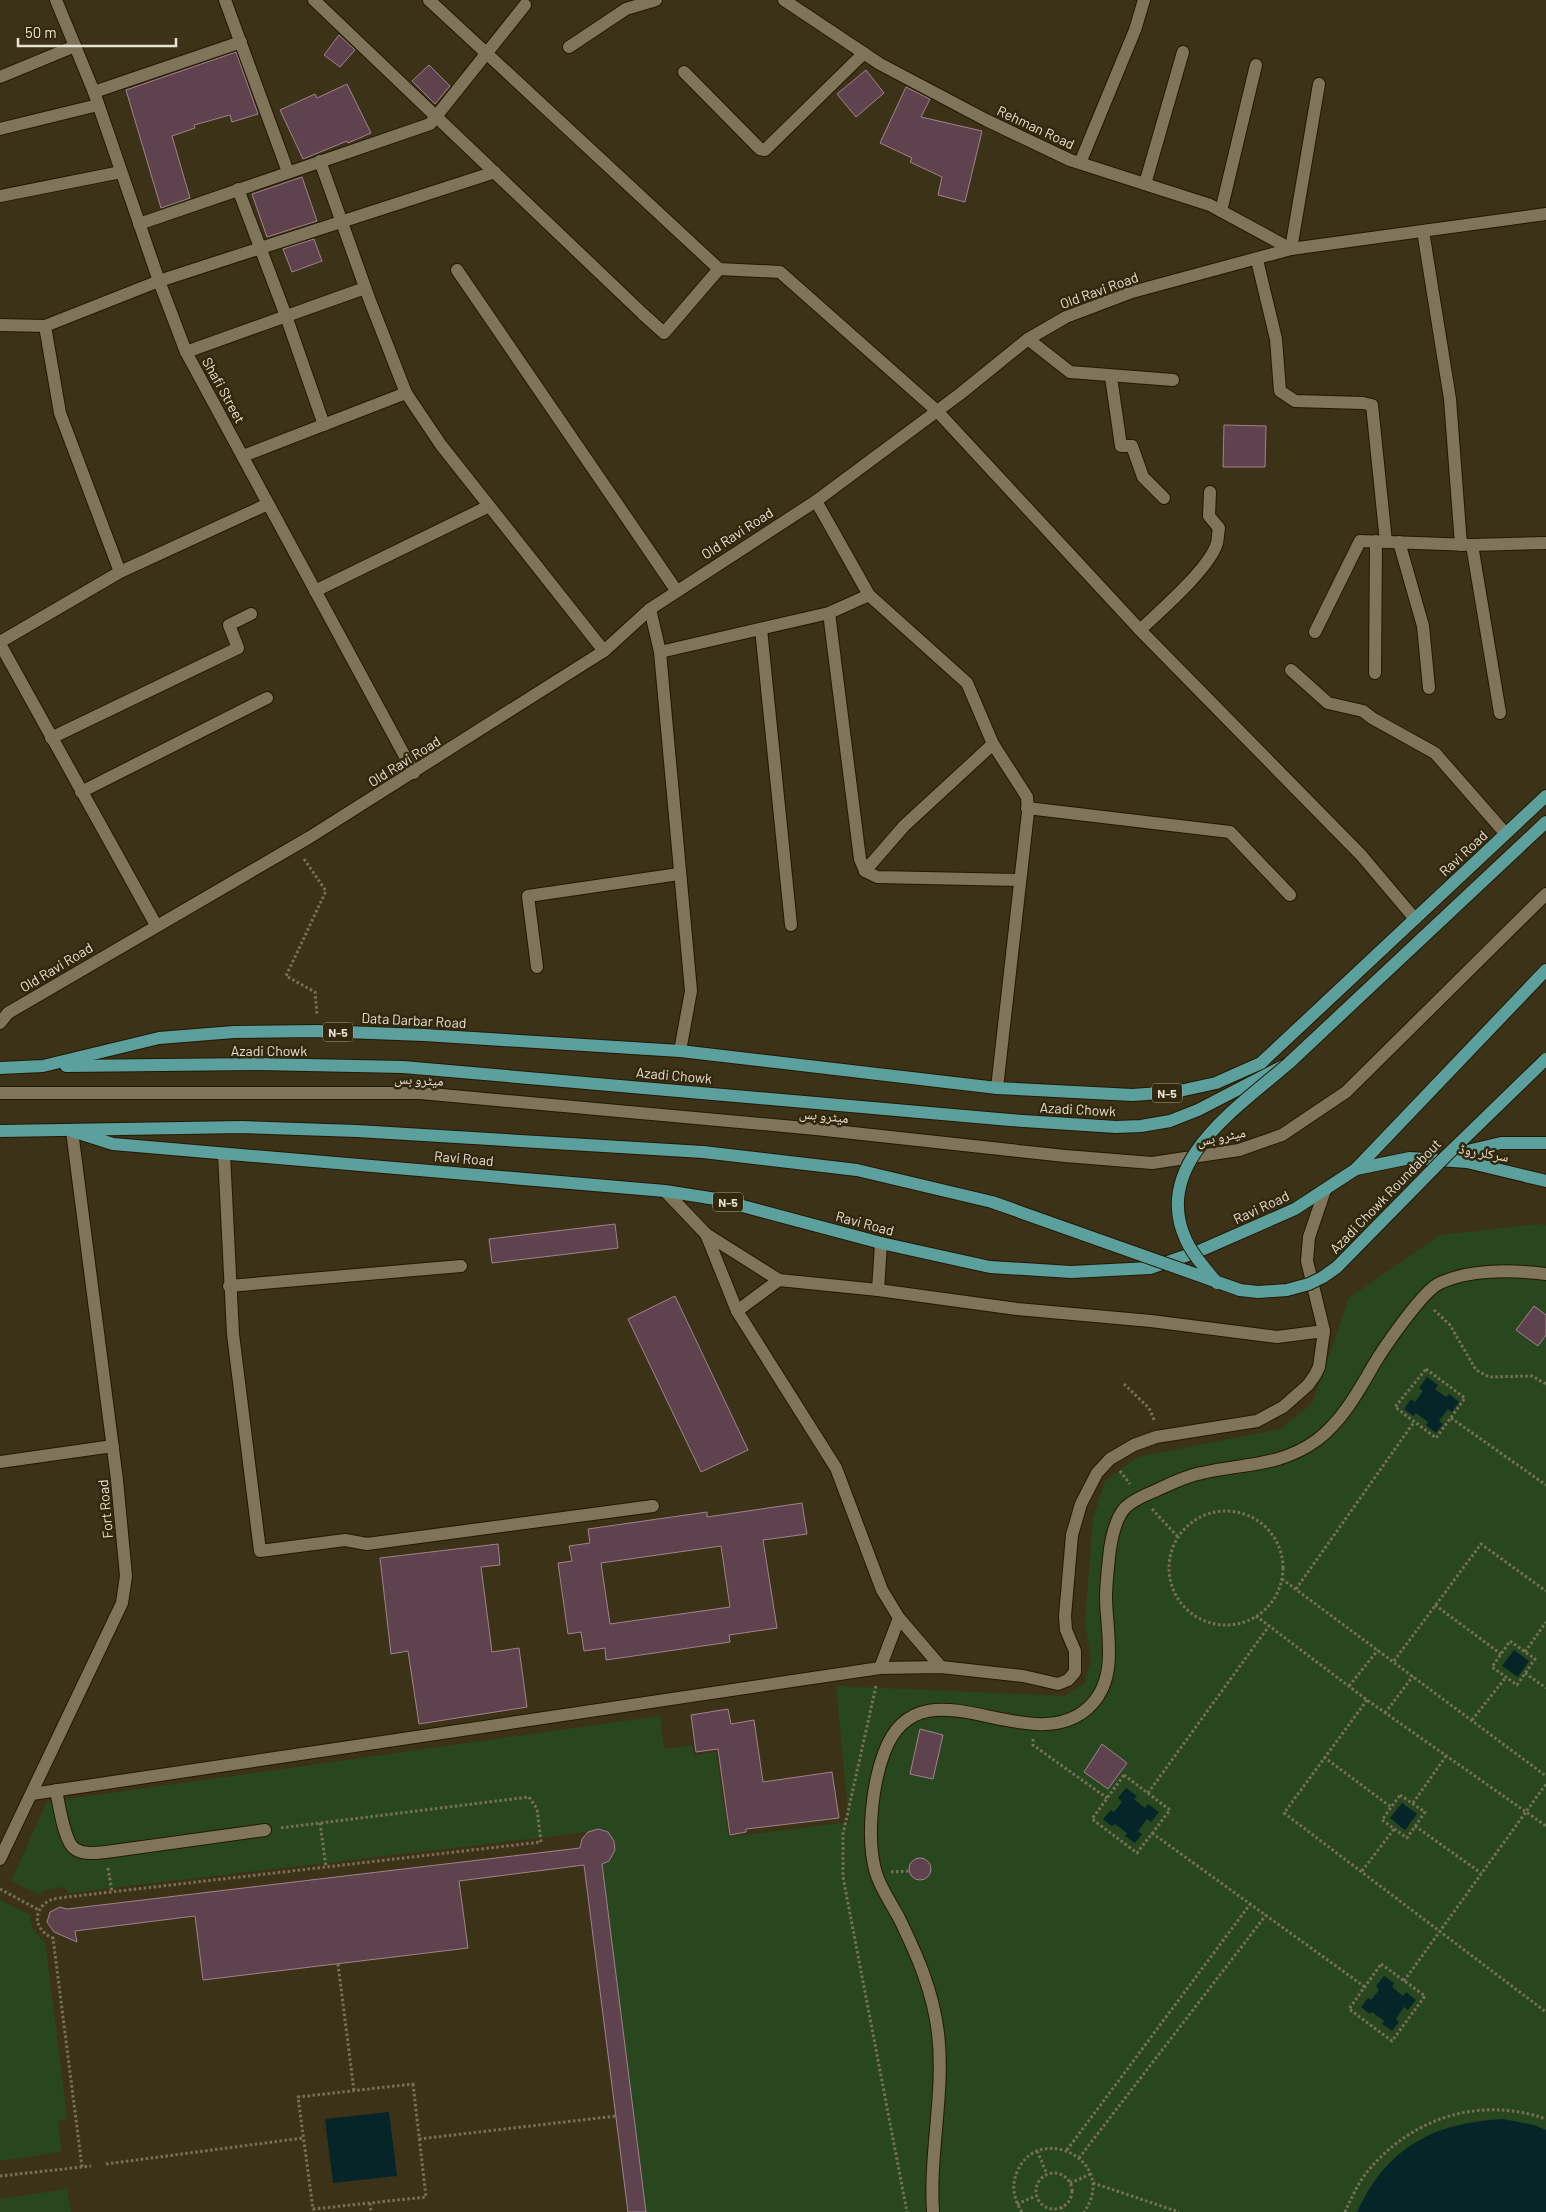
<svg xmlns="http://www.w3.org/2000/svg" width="1546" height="2212" viewBox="0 0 1546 2212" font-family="Barlow,'Noto Naskh Arabic',sans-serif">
<rect width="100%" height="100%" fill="#3c3218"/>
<g fill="#29471f">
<path d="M1539,1224l7,2v986h-900l-44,-348c14,-7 15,-19 6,-32h-20l-519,61 -6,-6 -21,4 -2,4 -29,-14 36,-79 613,-86 4,33 28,-4 2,10 22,-3 13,85 120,-15 -13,-136 229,10 20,-13 6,-25 -6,-36 8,-103 12,-38 31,-23 6,-2 138,-27 32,-25 37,-106 91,-63z"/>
<path d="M0,1900l30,15c1,11 5,21 15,26l22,178 -9,1 3,32 -61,9z"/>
<path d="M67,2189l4,23h-71v-13z"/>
</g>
<g fill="#062528">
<path d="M1427,1377l11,8 -3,4 11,8 3,-3 10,8 -7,10 -4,-3 -9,12 4,3 -7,9 -10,-8 2,-3 -12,-9 -3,3 -9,-7 7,-10 4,3 8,-11 -4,-3z"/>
<path d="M1514,1650l15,11 -11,16 -16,-11z"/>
<path d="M1126,1788l11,8 -3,3 11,9 3,-4 11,8 -8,10 -4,-3 -9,12 4,3 -7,9 -10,-7 2,-3 -12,-9 -3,2 -9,-7 8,-9 3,2 8,-10 -4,-4z"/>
<path d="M1402,1803l15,11 -12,16 -15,-12z"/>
<path d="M1384,1976l10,7 -2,4 11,9 3,-4 10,8 -8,10 -4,-3 -8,12 3,3 -7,9 -10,-7 2,-3 -12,-9 -2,2 -9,-7 7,-9 3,2 8,-10 -3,-4z"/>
<path d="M389,2112l8,64 -64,7 -8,-64z"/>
<path d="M1503,2119l31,6 12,5v82h-189c30,-65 76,-89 146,-93z"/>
</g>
<g fill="#5e424d" stroke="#a1828d" fill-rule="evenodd">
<path d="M339,35l16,15 -15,17 -16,-12z"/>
<path d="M236,52l22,62 -26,8 -2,-7 -36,10 1,3 -23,8 18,62 -29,10 -35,-118z"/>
<path d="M429,65l21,21 -15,18 -23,-23z"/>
<path d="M866,70l18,23 -28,24 -19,-23z"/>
<path d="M347,84l24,49 -23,10 -1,-2 -44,18 -23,-49 35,-16 2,4z"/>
<path d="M906,87l24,12 -9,18 61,14 -17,71 -27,-7 4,-18 -32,-15 2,-4 -32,-15z"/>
<path d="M302,177l15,44 -50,16 -15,-43z"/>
<path d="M314,239l8,22 -30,11 -9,-23z"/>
<path d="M1224,425l42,1 -1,41h-42z"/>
<path d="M615,1224l3,24 -126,15 -3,-24z"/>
<path d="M675,1296l73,154 -47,22 -73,-153z"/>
<path d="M1534,1306l12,9v20l-8,11 -22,-16z"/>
<path d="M802,1503l5,31 -44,6 14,88 -48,7 1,7 -124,18 -1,-12 -21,3 -3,-19 -13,2 -10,-71 14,-2 -3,-15 21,-3 -2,-14 119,-17v5zM721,1546l9,61 -120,17 -9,-61z"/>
<path d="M498,1544l2,21 -19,2 11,85 27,-4 8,59 -108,17 -11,-73 -17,3 -11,-96z"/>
<path d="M728,1709l3,15 23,-4 9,62 69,-10 7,46 -93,11v3l-16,3 -12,-86 -22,3 -5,-37z"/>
<path d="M920,1729l23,6 -10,44 -23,-5z"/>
<path d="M1102,1744l25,19 -19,26 -24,-17z"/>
<path d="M598,1829l10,3 6,9 1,9 -6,11 -7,3 44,348h-18l-44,-347 -125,16 9,67 -265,32 -8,-64 -120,15 2,11 -23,-10 -7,-10 3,-10 10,-5 7,2 513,-61 2,-9 6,-7z"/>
<circle cx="920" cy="1869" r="11"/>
</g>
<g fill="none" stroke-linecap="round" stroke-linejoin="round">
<g stroke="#231902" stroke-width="14">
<g id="service">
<path d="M0,77l75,-31"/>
<path d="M0,129l98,-24"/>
<path d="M1080,163l55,-133 9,-30"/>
<path d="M1145,184l38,-132"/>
<path d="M1221,211l35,-146"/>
<path d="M1291,249l28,-165"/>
<path d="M644,315l20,18 55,-64"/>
<path d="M81,792l186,-94"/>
<path d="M865,871l39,-45 89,-82"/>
<path d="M0,1093h420l396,36 249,27 87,7 87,-13 43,-15 64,-43 200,-198"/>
<path d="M224,1154l9,180 27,217 85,-11 22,4 286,-38"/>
<path d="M665,1191l41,43 73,46 99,10 139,19 134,12 126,16 47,-6"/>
<path d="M706,1234l31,77 99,157 46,122 17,28 42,49"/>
<path d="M229,1286l232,-20"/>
<path d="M878,1290l3,-47"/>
<path d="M737,1311l42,-31"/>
<path d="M0,1462l113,-16"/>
<path d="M880,1668l19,-50"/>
<path d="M56,1790c3,14 8,52 19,59 9,6 21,4 31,3l159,-22"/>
<path d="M32,1794l848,-126 61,-1 82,9 35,8 10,-4 7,-8v-21l-9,-21 -1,-14 7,-81 9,-31 16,-31 13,-14 24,-14 22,-8 101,-16 26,-14 25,-22 7,-10 4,-8 5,-36 -17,-70 2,-24 16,-47"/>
<path d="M933,2212c-4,-59 12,-120 5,-179 -5,-42 -21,-78 -39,-115 -8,-15 -18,-29 -23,-45 -10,-33 -4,-88 8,-120 36,-98 144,9 204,-45 31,-28 19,-72 18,-109 0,-16 2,-33 4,-50 2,-13 5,-29 14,-40 7,-8 21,-14 31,-18 15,-7 30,-15 47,-18 42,-10 78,-6 115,-33 25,-19 41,-48 56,-74 10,-17 50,-76 67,-83 31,-14 73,-13 106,-9"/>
</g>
</g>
<g stroke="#231902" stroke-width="14">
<g id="minor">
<path d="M225,0l63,172"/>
<path d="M314,0l330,315"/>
<path d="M429,0l290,269 61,3 157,139"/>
<path d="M784,0l96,64 106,56 84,40 140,45 81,44"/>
<path d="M569,47l57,-38 30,-9"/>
<path d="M684,72l76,77 5,1 99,-97"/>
<path d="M94,92l147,-50"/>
<path d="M320,161l50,140 36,92 35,52 163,206"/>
<path d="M238,189l48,127 38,109"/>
<path d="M0,196l121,-24"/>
<path d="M139,224l291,-100 95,-119"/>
<path d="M1423,231l27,168 11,146"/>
<path d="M1257,260l19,79 4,52 15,10 68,2 9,2 14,137"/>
<path d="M457,270l219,320"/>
<path d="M0,325l45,1 114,-45 336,-109"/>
<path d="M45,326l15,87 60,159"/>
<path d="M1028,339l42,33 103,8"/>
<path d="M186,352l179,-64"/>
<path d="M1111,377l10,69h11l11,31 21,21"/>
<path d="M243,456l163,-63"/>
<path d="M816,501l53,94 98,88 26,61 34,53 1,15 -31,276"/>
<path d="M1399,542l24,84 6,62"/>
<path d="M1472,545l28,168"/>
<path d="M315,591l174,-85"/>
<path d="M650,609l10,43 31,339 -11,60"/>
<path d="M829,613l31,246 5,12 12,6 142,3"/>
<path d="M761,629l30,296"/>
<path d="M1140,630c20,-19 70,-62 77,-87 1,-4 1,-10 2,-15l-10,-12 1,-24"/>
<path d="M1315,632l45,-91 112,4 74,-2"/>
<path d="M0,642l120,-70 148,-68"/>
<path d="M0,644l156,281"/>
<path d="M660,652l169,-39 40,-18"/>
<path d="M1291,670l37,33 35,8 9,7 63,35 70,80"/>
<path d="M1375,673l1,-132"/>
<path d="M51,738l187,-90 -9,-23 22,-11"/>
<path d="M1027,808l203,24 60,63"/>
<path d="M537,967l-9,-71 151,-22"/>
</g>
</g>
<g stroke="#231902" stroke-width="14">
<g id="tertiary">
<path d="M56,0l38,92 65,189 27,71 228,421"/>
<path d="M937,411l203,219 221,225 54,64"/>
<path d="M0,1023l8,-10 302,-176 294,-186 46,-42 166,-108 144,-107 68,-55 38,-22 66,-25 159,-43 255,-35"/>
<path d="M0,1859l122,-256 4,-27 -9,-96 -45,-349"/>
</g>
</g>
<g stroke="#231902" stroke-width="14">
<g id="primary">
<path d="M66,1066l192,-2 145,3 607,53 106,7 25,-1 29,-5 28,-11 91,-47 257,-241"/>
<path d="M0,1068l43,-2 116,-28 75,-6 84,-1 106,4 256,16 317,37 135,7 43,-3 41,-9 45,-20 285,-267"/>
<path d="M0,1131l242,-4 115,4"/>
<path d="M72,1131l41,13 552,47 51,8 165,44 109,24 81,5 79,-4 47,-16 98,-43 61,-40 190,-199"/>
<path d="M1446,1156l55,-13h45"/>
<path d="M1356,1169l54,-11 57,4 79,19"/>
</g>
</g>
<g stroke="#78705a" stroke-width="3" stroke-dasharray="2.5 2.5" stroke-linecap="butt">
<path d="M304,859l22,32 -40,85 29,16 2,22"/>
<path d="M1434,1310l16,15 26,45 13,7 43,-1 14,8"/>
<path d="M1426,1369l39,29 -29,40 -41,-31z"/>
<path d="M1124,1384l25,24 6,14"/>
<path d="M1451,1418l95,67"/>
<path d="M1120,1471l10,13"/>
<path d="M1152,1509l26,28"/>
<circle cx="1226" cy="1568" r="57"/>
<path d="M1282,1579l264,197"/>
<path d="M1296,1589l118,-167"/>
<path d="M1435,1605l66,49"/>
<path d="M1256,1616l111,84 179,126"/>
<path d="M1510,1641l25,18 -18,26 -25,-18z"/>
<path d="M1525,1652l21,-30"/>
<path d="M1394,1661l87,-117 65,47"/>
<path d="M1525,1673l21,15"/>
<path d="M876,1686l-33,148v43l64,335"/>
<path d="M1349,1686l29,-36"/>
<path d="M1367,1700l-83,113 262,199"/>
<path d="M1385,1713l28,-37"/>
<path d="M1472,1720l34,-43"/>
<path d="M1033,1739v6l74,53"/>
<path d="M1324,1757l67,50"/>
<path d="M1124,1775l46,35 -33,43 -45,-34z"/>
<path d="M1148,1793l121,-167"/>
<path d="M1400,1795l25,17 -18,26 -25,-18z"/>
<path d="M1413,1803l33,-47"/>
<path d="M320,1823l6,44"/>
<path d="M1415,1826l66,47"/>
<path d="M1152,1833l213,154"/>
<path d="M108,1868l4,24"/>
<path d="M1362,1871l32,-42"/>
<path d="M891,1872l18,-1"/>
<path d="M0,1889l39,21"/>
<path d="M338,1964l16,127"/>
<path d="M1381,1964l44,32 -33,45 -43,-32z"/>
<path d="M1404,1981l142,-197"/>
<path d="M413,2084l13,113 -113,12 -15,-112z"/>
<path d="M419,2139l197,-23"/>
<path d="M1067,2150l184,-247"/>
<path d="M1037,2151l10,23"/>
<path d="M1079,2158l187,-243"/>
<path d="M106,2164l197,-26"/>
<path d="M82,2167l-29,-229c-24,-10 -19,-37 6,-40l482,-56 -4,-33 -8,-12 -249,31"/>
<circle cx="1054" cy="2191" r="18"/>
<path d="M0,2176l91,-10"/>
<path d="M1070,2183l21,-9"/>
<path d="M1093,2183l86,29"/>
<path d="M370,2203l1,9"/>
<path d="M1017,2204l19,-8"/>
<path d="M1061,2207l2,5"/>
<path d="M1022,2212c-8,-12 -11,-26 -5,-40 21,-51 103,-11 67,40"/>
<path d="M1345,2212c6,-13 13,-29 22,-40 45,-55 113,-76 179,-53"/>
</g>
<use href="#service" stroke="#80755a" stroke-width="12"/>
<use href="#minor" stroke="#80755a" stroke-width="12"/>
<use href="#tertiary" stroke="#80755a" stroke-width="12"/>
<use href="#primary" stroke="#5ca09e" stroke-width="12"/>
<g stroke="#231902" stroke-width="14" stroke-linecap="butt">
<g id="primary-bridge">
<path d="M357,1131l346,21 154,18 135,32 248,88 18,2 29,-2 22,-6 14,-7 14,-10 109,-111 100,-97"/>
<path d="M1217,1283c-11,-14 -24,-27 -31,-43 -36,-77 54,-134 103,-177"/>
</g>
</g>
<use href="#primary-bridge" stroke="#5ca09e" stroke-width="12"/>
</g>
<g text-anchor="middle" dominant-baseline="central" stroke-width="5" stroke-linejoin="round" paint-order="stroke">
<g fill="#31280e" stroke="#b0aa97" stroke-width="1">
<rect x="323" y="1022.5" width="30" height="19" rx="4"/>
<rect x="1152" y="1083.5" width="30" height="19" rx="4"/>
<rect x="713" y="1192.5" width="30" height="19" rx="4"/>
</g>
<g font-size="12" font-weight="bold" fill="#e7e1d2">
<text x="338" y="1032">N-5</text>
<text x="1167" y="1093">N-5</text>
<text x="728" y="1202">N-5</text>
</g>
<g font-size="14" fill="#e7e1d2" stroke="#31280e">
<text transform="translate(1036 127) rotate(25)">Rehman Road</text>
<text transform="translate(1099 290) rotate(-20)">Old Ravi Road</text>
<text transform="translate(224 390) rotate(61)">Shafi Street</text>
<text transform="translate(737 533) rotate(-33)">Old Ravi Road</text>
<text transform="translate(404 761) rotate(-32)">Old Ravi Road</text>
<text transform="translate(1463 853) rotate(-43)">Ravi Road</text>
<text transform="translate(56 967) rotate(-31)">Old Ravi Road</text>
<text transform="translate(414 1020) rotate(3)">Data Darbar Road</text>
<text x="269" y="1050">Azadi Chowk</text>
<text transform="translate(674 1075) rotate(5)">Azadi Chowk</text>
<text transform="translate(419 1079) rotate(3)">میٹرو بس</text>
<text transform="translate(1078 1109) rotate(3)">Azadi Chowk</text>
<text transform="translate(824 1115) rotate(6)">میٹرو بس</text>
<text transform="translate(1221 1136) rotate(-11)">میٹرو بس</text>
<text transform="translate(1484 1152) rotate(10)">سرکلر روڈ</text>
<text transform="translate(464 1158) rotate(5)">Ravi Road</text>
<text transform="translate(1385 1196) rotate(-46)">Azadi Chowk Roundabout</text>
<text transform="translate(1261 1207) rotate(-25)">Ravi Road</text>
<text transform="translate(865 1223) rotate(15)">Ravi Road</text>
<text transform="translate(105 1509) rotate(-95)">Fort Road</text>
</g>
</g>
<path d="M18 38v8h158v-8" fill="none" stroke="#e7e1d2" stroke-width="2.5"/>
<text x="25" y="38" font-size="15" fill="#e7e1d2" stroke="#31280e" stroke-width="4" paint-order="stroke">50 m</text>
</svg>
